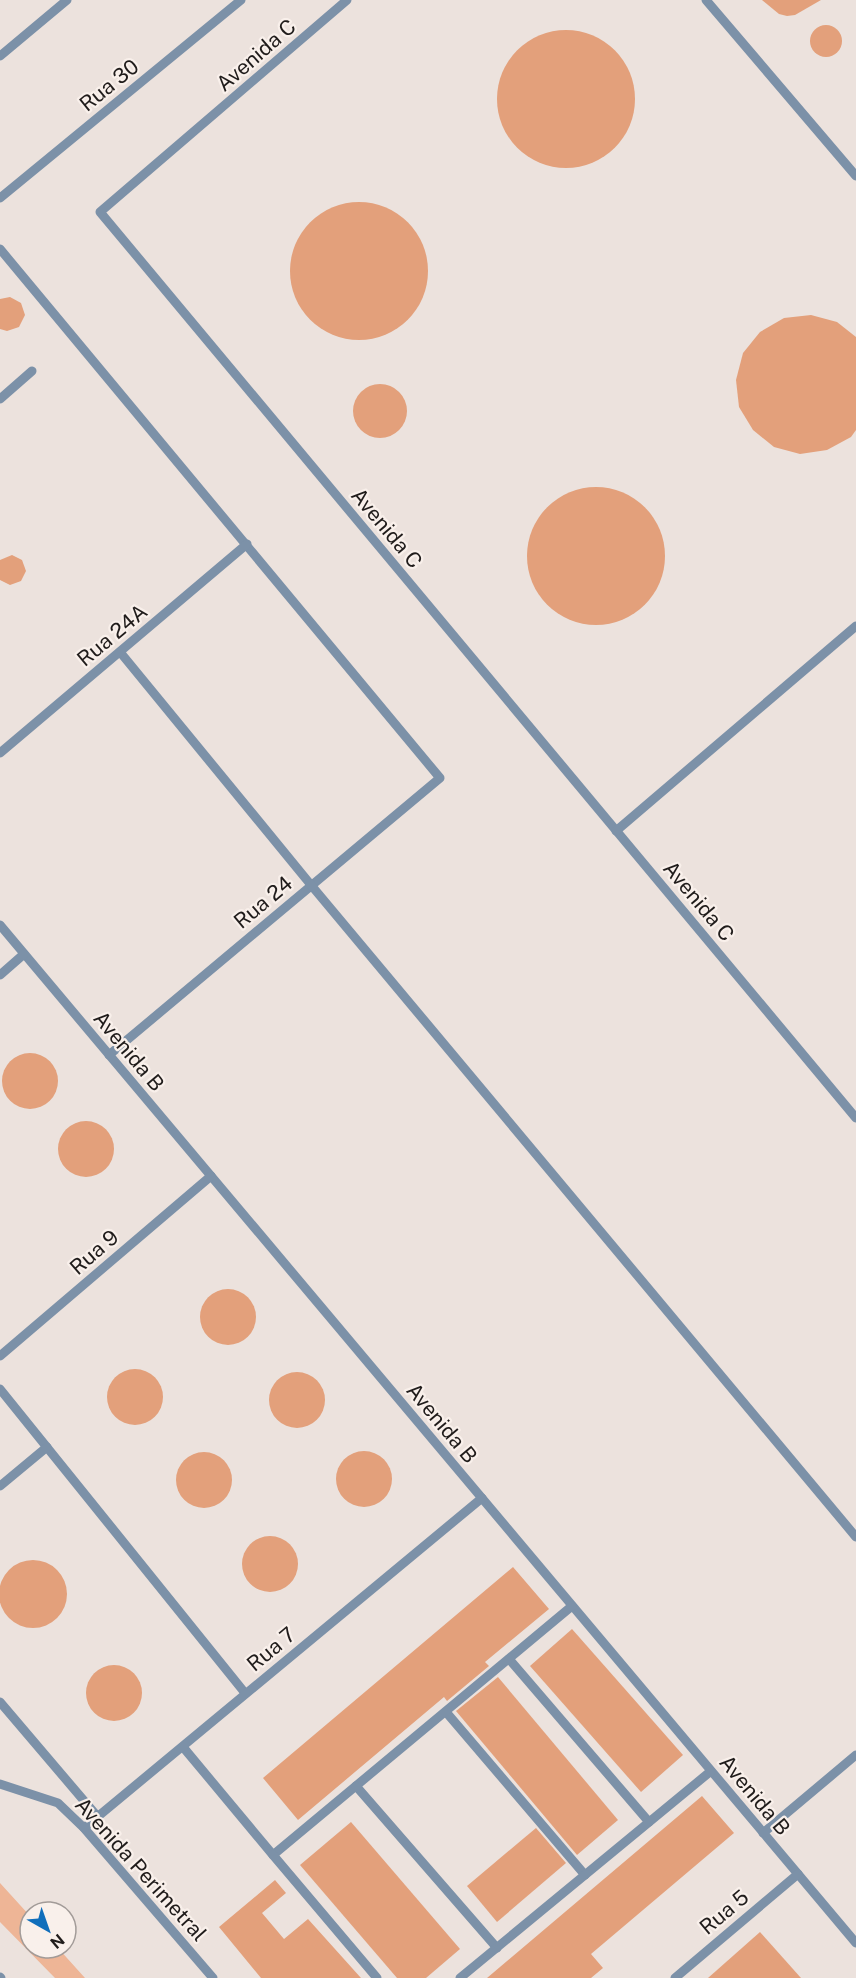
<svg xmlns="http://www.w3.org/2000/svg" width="856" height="1978" viewBox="0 0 856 1978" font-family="'Public Sans',sans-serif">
<rect width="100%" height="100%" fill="#ece2dd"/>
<path fill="#eeb596" d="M0,1883l30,33v32h28l27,30h-30l-55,-56z"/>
<g fill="#e3a07b">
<path d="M762,0h59l-26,15 -8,1 -8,-2z"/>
<circle cx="826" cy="41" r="16"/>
<circle cx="566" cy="99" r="69"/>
<circle cx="359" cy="271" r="69"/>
<path d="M10,297l11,6 4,12 -6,12 -12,4 -7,-2v-30z"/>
<path d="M811,315l26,7 19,15v93l-5,7 -24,13 -27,4 -26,-7 -21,-17 -14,-23 -3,-27 7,-27 17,-21 24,-14z"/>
<circle cx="380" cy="411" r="27"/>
<circle cx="596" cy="556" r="69"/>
<path d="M12,555l10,5 4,11 -5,10 -11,4 -10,-5v-20z"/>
<circle cx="30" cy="1081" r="28"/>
<circle cx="86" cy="1149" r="28"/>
<circle cx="228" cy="1317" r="28"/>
<circle cx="135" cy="1397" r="28"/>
<circle cx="297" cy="1400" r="28"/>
<circle cx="364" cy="1479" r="28"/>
<circle cx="204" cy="1480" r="28"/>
<circle cx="270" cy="1564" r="28"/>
<circle cx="33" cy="1594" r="34"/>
<path d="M513,1567l36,42 -64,53 4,4 -42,35 -3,-4 -146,123 -35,-42z"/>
<path d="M572,1629l111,126 -42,37 -111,-126z"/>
<circle cx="114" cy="1693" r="28"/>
<path d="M498,1677l120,143 -41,35 -121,-144z"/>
<path d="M702,1796l32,37 -143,121 12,14 -12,10h-104z"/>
<path d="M351,1822l109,127 -34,29h-29l-97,-113z"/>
<path d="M536,1828l30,35 -69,59 -30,-36z"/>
<path d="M275,1880l11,13 -24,20 22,26 24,-20 53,59h-100l-42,-51z"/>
<path d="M760,1932l41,46h-93z"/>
</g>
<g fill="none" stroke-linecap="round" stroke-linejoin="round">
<g stroke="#7c91a8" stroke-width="9">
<path d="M347,0l-247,212 756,906"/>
<path d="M706,0l150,176"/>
<path d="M0,56l67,-56"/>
<path d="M0,198l241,-198"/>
<path d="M0,249l440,529 -331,277"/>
<path d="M0,399l32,-28"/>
<path d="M120,652l191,233 545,652"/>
<path d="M0,753l247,-209"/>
<path d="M616,831l240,-205"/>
<path d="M0,925l856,1018"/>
<path d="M0,975l24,-21"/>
<path d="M0,1356l211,-180"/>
<path d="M0,1389l245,304"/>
<path d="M0,1486l47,-39"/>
<path d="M509,1659l140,163"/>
<path d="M0,1702l97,114"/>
<path d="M446,1712l139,163"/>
<path d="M183,1747l90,108 299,-249"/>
<path d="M0,1784l58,19 26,25 129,150"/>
<path d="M356,1786l141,162"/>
<path d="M84,1828l398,-330"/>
<path d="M763,1833l93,-78"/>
<path d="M273,1855l104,123"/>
<path d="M0,1977l1,1"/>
<path d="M460,1978l251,-207"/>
<path d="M675,1978l123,-104"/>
</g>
</g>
<g text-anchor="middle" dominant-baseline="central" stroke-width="4.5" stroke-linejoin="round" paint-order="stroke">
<g font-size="21" fill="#201c1b" stroke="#f9f0eb">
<text transform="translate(256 55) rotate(-41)">Avenida C</text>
<text transform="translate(109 85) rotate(-39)">Rua 30</text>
<text transform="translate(387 528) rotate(50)">Avenida C</text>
<text transform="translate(112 635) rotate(-40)">Rua 24A</text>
<text transform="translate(699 901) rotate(50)">Avenida C</text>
<text transform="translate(263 902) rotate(-40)">Rua 24</text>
<text transform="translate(129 1051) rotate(50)">Avenida B</text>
<text transform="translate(94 1252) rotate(-41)">Rua 9</text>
<text transform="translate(442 1423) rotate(50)">Avenida B</text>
<text transform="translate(271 1649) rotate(-40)">Rua 7</text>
<text transform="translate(755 1795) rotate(50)">Avenida B</text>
<text transform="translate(141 1869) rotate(48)">Avenida Perimetral</text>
<text transform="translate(724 1912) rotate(-40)">Rua 5</text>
</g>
</g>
<g transform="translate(48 1930) rotate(140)"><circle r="28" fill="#f9f0eb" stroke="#a29b98" stroke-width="1.5"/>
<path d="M0-4.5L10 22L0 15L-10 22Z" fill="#106ebb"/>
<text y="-9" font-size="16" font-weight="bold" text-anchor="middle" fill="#201c1b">N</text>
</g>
</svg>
